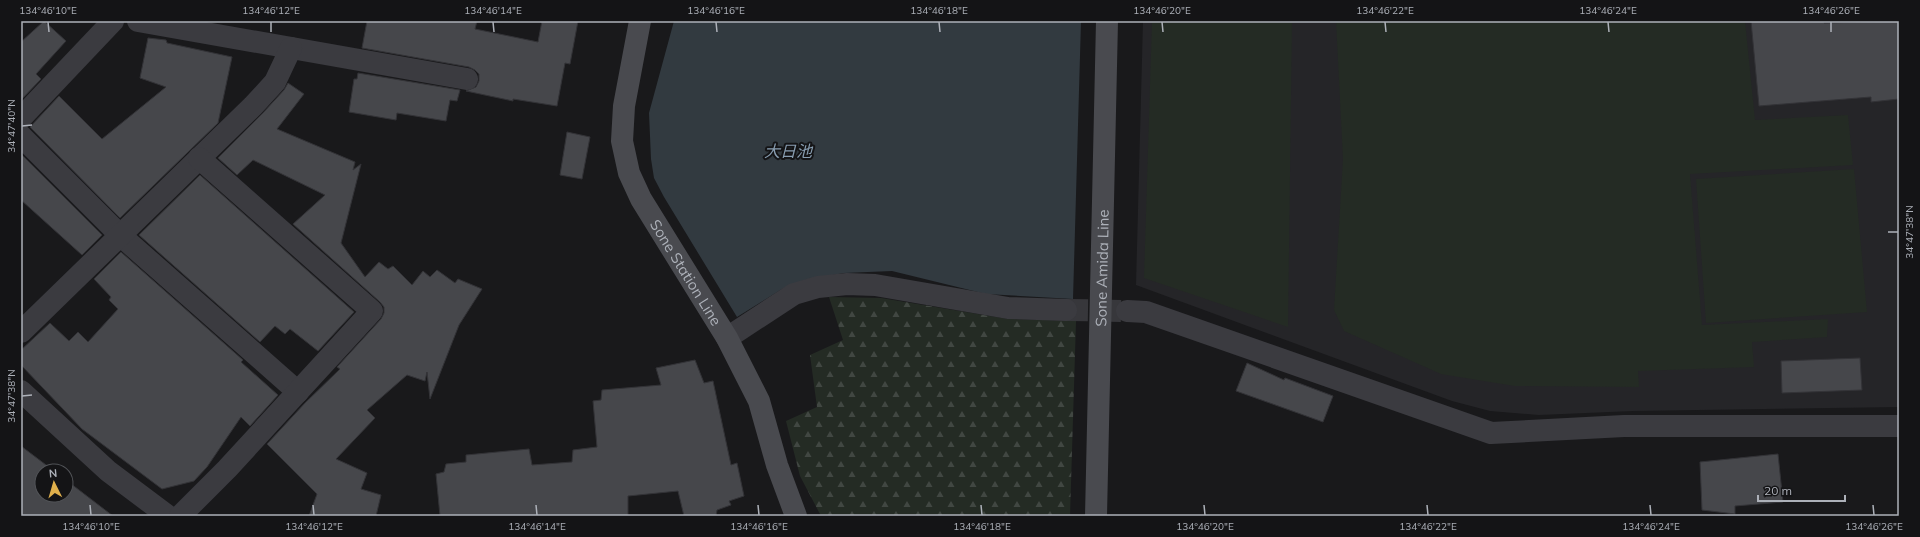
<svg xmlns="http://www.w3.org/2000/svg" width="1920" height="537" viewBox="0 0 1920 537" font-family="Mulish,'Noto Sans JP',sans-serif">
<defs>
<pattern id="forest-firs" width="22" height="20" patternUnits="userSpaceOnUse"><rect width="22" height="20" fill="#242b24"/><path d="M5 1l3.5 6h-7zM16 11l3.5 6h-7z" fill="#414742"/></pattern>
</defs>
<rect width="100%" height="100%" fill="#19191b"/>
<path fill="#252528" d="M1143,21h756v386l-266,4 -94,4 -49,-4 -38,-10 -316,-116z"/>
<path fill="url(#forest-firs)" d="M829,297l52,1 127,21 68,2 -6,195h-249l-21,-40 -14,-55 31,-14 -7,-52 33,-15z"/>
<g fill="#242b24">
<path d="M1152,21h140l-4,306 -144,-49z"/>
<path d="M1336,21h409l10,99 93,-5 5,50 -163,9 12,151 126,-6 -1,18 -75,5 2,25 -116,4 1,16 -124,-1 -74,-12 -97,-43 -10,-21 9,-151z"/>
<path d="M1854,169l13,143 -161,11 -10,-144z"/>
</g>
<path fill="#323a40" d="M674,21h407l-8,278 -87,-5 -94,-23 -48,2 -39,7 -23,9 -45,28 -73,-120 -10,-19 -3,-19 -2,-46z"/>
<g fill="#46474b" stroke="#333337">
<path d="M44,21l22,20 -30,33 5,5 -20,21v-58z"/>
<path d="M367,21h110l-2,8 63,13 4,-21h36l-8,43 -5,-1 -8,43 -44,-7v2l-47,-10 10,-4 3,-6v-7l-4,-4 -6,-3 -107,-19z"/>
<path d="M1751,21h73v2l75,-2v78l-28,3v-5l-112,9z"/>
<path d="M148,38l18,2 1,3 65,14 -14,66 -98,95 -90,-91 29,-31 43,43 64,-52 -26,-9z"/>
<path d="M358,73l102,17 -3,11 -7,-1 -4,21 -49,-8 -1,7 -47,-8 5,-33h3z"/>
<path d="M288,83l16,11 -27,35 78,33 -2,8 8,-6 -20,79 24,34 14,-15 9,7 5,-3 19,19 11,-14 7,6 7,-7 18,13 3,-4 24,10 -23,36 -29,74 -3,-27 -2,9 -18,-6 -40,35 8,8 -39,41 31,14 -6,16 20,6 -5,21h-67l8,-22 -50,-50 38,-41 35,-34 -3,-2 44,-48 3,-6v-6l-4,-5 -87,-78 32,-29 -72,-35 -16,15 -19,-17 44,-44 22,-24z"/>
<path d="M567,132l23,5 -8,42 -22,-4z"/>
<path d="M21,154l81,81 -20,20 -61,-55z"/>
<path d="M200,175l154,137 -36,39 -28,-22 -5,5 -10,-8 -15,16 -121,-107z"/>
<path d="M121,252l122,108 -2,2 37,33 -28,31 -9,-9 -34,50 -13,14 -32,8 -80,-60 -61,-64v-15l29,-27 19,18 9,-9 10,10 30,-33 -9,-9 2,-3 -17,-18z"/>
<path d="M1860,358l2,32 -80,3 -1,-32z"/>
<path d="M695,360l9,23 9,-2 18,84 6,-2 7,33 -15,5 2,4 -14,5 -1,6h-32l-6,-25 -50,5v20h-188l-4,-42 8,-2 2,-8 20,-2v-7l63,-6 3,16 40,-3 1,-12 24,-3 -4,-46 8,-1 1,-10 59,-5 -5,-17z"/>
<path d="M1247,363l37,17 1,-2 48,18 -10,26 -87,-31z"/>
<path d="M21,446l33,25h-12v24h24v-15l47,36h-92z"/>
<path d="M1778,454l5,48 -48,4v8l-33,-4 -2,-48z"/>
</g>
<g fill="none" stroke-linecap="round" stroke-linejoin="round">
<path stroke="#37373b" stroke-width="22" stroke-dasharray="22 11" stroke-linecap="butt" d="M1066,310l61,1"/>
<g stroke="#3b3b40" stroke-width="22">
<path d="M138,21l329,58"/>
<path d="M21,118l92,-97"/>
<path d="M21,136l99,99 178,157"/>
<path d="M1127,311l19,1 345,121 133,-7h275"/>
<path d="M21,332l232,-226 22,-24 16,-34"/>
<path d="M727,338l67,-44 24,-7 29,-3 28,1 133,23 58,2"/>
<path d="M21,391l87,80 60,45"/>
<path d="M180,516l47,-47 145,-158 -173,-153"/>
</g>
<g stroke="#494a4f" stroke-width="22">
<path id="s1" d="M640,21l-16,85 -2,35 7,32 12,26 86,139 32,63 18,64 19,51"/>
<path id="s2" d="M1096,516l11,-495"/>
</g>
</g>
<path fill="none" stroke="#adb1b9" stroke-width="1.5" d="M48,22l1,10M271,22v10M493,22l1,10M716,22l1,10M939,22l1,10M1162,22l1,10M1385,22l1,10M1608,22l1,10M1831,22v10M22,126l10,-1M1888,232h10M22,396l10,-1M90,505l1,10M313,505l1,10M536,505l1,10M758,505l1,10M981,505l1,10M1204,505l1,10M1427,505l1,10M1650,505l1,10M1873,505l1,10"/>
<g text-anchor="middle" dominant-baseline="central" stroke-width="4" stroke-linejoin="round" paint-order="stroke">
<g font-size="15" fill="#adb1b9" stroke="#141416">
<text stroke="none"><textPath href="#s2" startOffset="248">Sone Amida Line</textPath></text>
<text stroke="none"><textPath href="#s1" startOffset="269">Sone Station Line</textPath></text>
</g>
<g font-size="16" font-style="italic" fill="#889db0" stroke="#141416">
<text x="788" y="151">大日池</text>
</g>
</g>
<rect width="1920" height="537" fill="none" stroke="#141416" stroke-width="44"/>
<g transform="translate(54 483) rotate(355)"><circle r="19" fill="#141416" stroke="#515357"/>
<path d="M0-3L7 15L0 10L-7 15Z" fill="#e0b04c"/>
<text y="-6" font-size="11" font-weight="bold" text-anchor="middle" fill="#adb1b9">N</text>
</g>
<path d="M1758 495v6h87v-6" fill="none" stroke="#adb1b9" stroke-width="2"/>
<text x="1764" y="495" font-size="12" fill="#adb1b9" stroke="#141416" stroke-width="3" paint-order="stroke">20 m</text>
<rect x="22" y="22" width="1876" height="493" fill="none" stroke="#adb1b9" stroke-width="1.5"/>
<g font-size="10" text-anchor="middle" fill="#adb1b9">
<text x="48" y="14">134°46'10"E</text>
<text x="271" y="14">134°46'12"E</text>
<text x="493" y="14">134°46'14"E</text>
<text x="716" y="14">134°46'16"E</text>
<text x="939" y="14">134°46'18"E</text>
<text x="1162" y="14">134°46'20"E</text>
<text x="1385" y="14">134°46'22"E</text>
<text x="1608" y="14">134°46'24"E</text>
<text x="1831" y="14">134°46'26"E</text>
<text transform="translate(11 126) rotate(-90)" y="4">34°47'40"N</text>
<text transform="translate(1909 232) rotate(-90)" y="4">34°47'38"N</text>
<text transform="translate(11 396) rotate(-90)" y="4">34°47'38"N</text>
<text x="91" y="530">134°46'10"E</text>
<text x="314" y="530">134°46'12"E</text>
<text x="537" y="530">134°46'14"E</text>
<text x="759" y="530">134°46'16"E</text>
<text x="982" y="530">134°46'18"E</text>
<text x="1205" y="530">134°46'20"E</text>
<text x="1428" y="530">134°46'22"E</text>
<text x="1651" y="530">134°46'24"E</text>
<text x="1874" y="530">134°46'26"E</text>
</g>
</svg>
